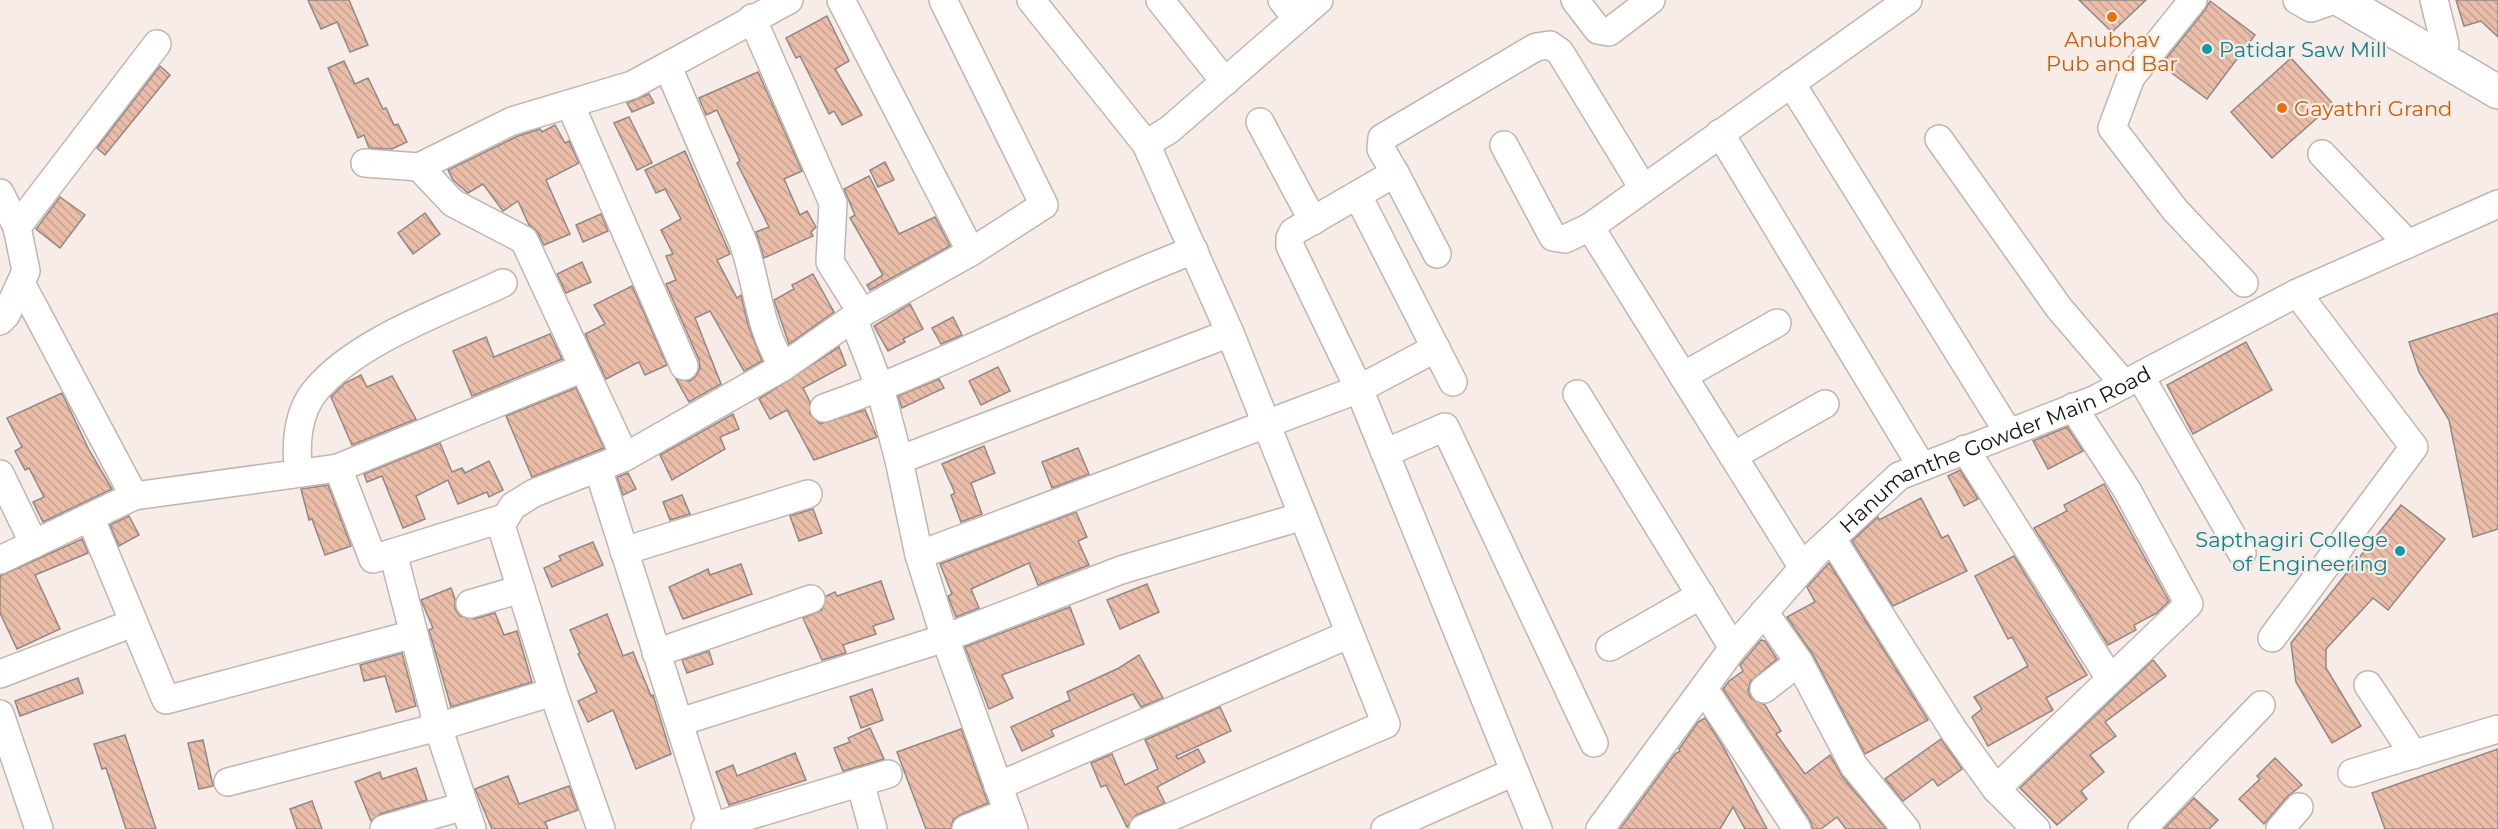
<svg xmlns="http://www.w3.org/2000/svg" width="2498" height="829" viewBox="0 0 2498 829" font-family="Montserrat,sans-serif">
<defs>
<pattern id="building-back-hatch" width="6" height="6" patternUnits="userSpaceOnUse" patternTransform="scale(1.5)"><rect width="6" height="6" fill="#eabda9"/><path d="M-1 5l2 2M0 0l6 6M5-1l2 2" fill="none" stroke="#c8a190"/></pattern>
</defs>
<rect width="100%" height="100%" fill="#f7ece7"/>
<g fill="url(#building-back-hatch)" stroke="#928884" stroke-width="1.5">
<path d="M308,0h41l19,45 -18,7 -13,-30 -16,7z"/>
<path d="M2079,0h67l-34,32z"/>
<path d="M2456,0h42v37l-17,-16 -17,5z"/>
<path d="M2210,1l45,34 -48,64 -46,-34 44,-55z"/>
<path d="M827,16l22,45 -14,8 27,46 -20,10 -8,-14 -5,3 -29,-58 -4,2 -10,-20z"/>
<path d="M2291,58l42,46 -61,54 -41,-46z"/>
<path d="M344,61l11,23 13,-6 15,31 3,-1 8,17 4,-1 9,18 -15,7 -23,-1 -5,-13 -6,3 -30,-70z"/>
<path d="M160,66l10,9 -65,80 -8,-7z"/>
<path d="M758,72l44,99 -18,8 16,36 7,-4 9,16 -5,5 2,4 -49,22 -8,-26 13,-5 -32,-64 3,-2 -23,-51 -11,5 -7,-17z"/>
<path d="M649,94l5,9 -22,9 -5,-9z"/>
<path d="M629,117l23,46 -15,7 -23,-47z"/>
<path d="M555,125l10,18 4,-2 10,22 -33,17 24,54 -26,11 -6,-12 -9,-8 -11,-24 -15,10 -20,-27 -15,9 -15,-13 -5,-10 70,-34 22,-7 2,3z"/>
<path d="M685,151l45,103 -13,6 20,38 4,-3 7,30 14,36 -18,10 -34,-60 -15,7 26,66 -32,18 -13,-23 14,2 6,-5 4,-8 -1,-8 -33,-76 10,-4 -10,-24 7,-2 -12,-24 20,-11 -16,-30 -9,4 -11,-23z"/>
<path d="M885,162l9,18 -16,7 -8,-17z"/>
<path d="M869,176l30,58 36,-17 15,29 -80,44 -3,-5 16,-10 -33,-57 5,-3 -11,-26z"/>
<path d="M60,197l25,18 -25,33 -24,-19z"/>
<path d="M425,213l15,21 -27,20 -15,-21z"/>
<path d="M601,214l7,17 -25,11 -7,-17z"/>
<path d="M582,262l9,20 -25,11 -9,-19z"/>
<path d="M813,274l21,38 -45,32 -15,-44 20,-11 -2,-4z"/>
<path d="M632,286l35,79 -22,10 -6,-13 -33,17 -21,-45 20,-10 -11,-19z"/>
<path d="M910,304l13,25 -20,10 2,3 -17,9 -14,-25z"/>
<path d="M2498,313v216l-25,8 -24,-117 -30,-48 -10,-30z"/>
<path d="M953,317l9,18 -21,9 -9,-16z"/>
<path d="M550,334l12,25 -90,37 -19,-45 33,-14 8,20z"/>
<path d="M2246,342l26,48 -79,44 -26,-49z"/>
<path d="M839,347l7,18 -43,23 7,14v12l10,10 45,-14 12,27 -63,23 -27,-50 -17,9 -11,-20z"/>
<path d="M998,367l12,24 -29,14 -12,-24z"/>
<path d="M361,375l6,12 25,-11 24,43 -64,26 -21,-48 14,-14z"/>
<path d="M939,379l5,9 -42,20 -4,-12z"/>
<path d="M576,388l28,60 -72,29 -26,-61z"/>
<path d="M62,393l27,57 23,39 -69,33 -10,-20 11,-5 -15,-29 -4,2 -10,-19 7,-4 -15,-29z"/>
<path d="M733,414l6,15 -19,8 5,12 -53,31 -12,-25z"/>
<path d="M2067,427l16,24 -35,18 -15,-28z"/>
<path d="M440,443l12,29 10,-4 3,5 24,-12 14,29 -14,7 -2,-5 -29,12 -10,-24 -32,16 9,23 -22,9 -21,-52 -15,6 -3,-8z"/>
<path d="M984,446l11,27 -24,10 11,31 -21,8 -10,-27 4,-2 -13,-29z"/>
<path d="M1078,448l11,26 -37,14 -10,-26z"/>
<path d="M1960,470l18,29 -14,7 -16,-30z"/>
<path d="M628,473l8,16 -13,6 -6,-18z"/>
<path d="M2104,484l65,117 -12,12 -23,12 2,5 -28,15 -74,-117 33,-17 -3,-6z"/>
<path d="M328,485l23,61 -26,9 -13,-36 -3,1 -8,-31z"/>
<path d="M682,495l8,19 -20,6 -7,-18z"/>
<path d="M1921,498l21,40 6,-3 19,36 -74,35 -41,-65 26,-24 1,3z"/>
<path d="M2401,505l44,34 -57,71 -15,-12 -47,51v19l35,58 -29,17 -36,-61 -5,-39z"/>
<path d="M813,509l9,24 -23,8 -9,-25z"/>
<path d="M1076,512l11,25 -9,4 11,24 -51,20 -9,-22 -58,26 8,19 -23,9 -8,-21 4,-2 -12,-30z"/>
<path d="M129,516l10,19 -20,11 -9,-21z"/>
<path d="M82,539l6,14 -53,22 25,54 -43,20 -17,-36v-37z"/>
<path d="M593,542l10,23 -51,22 -8,-19 17,-8 -2,-4z"/>
<path d="M2014,556l73,119 -41,23 7,12 -65,36 -16,-29 10,-8 -8,-12 54,-31 -16,-29 -4,2 -33,-63z"/>
<path d="M1829,563l99,157 -63,34 -52,-99 -26,-38 28,-15 -8,-15z"/>
<path d="M741,564l11,30 -69,25 -14,-32 39,-18 2,6z"/>
<path d="M881,581l13,38 -21,7 3,8 -33,11 3,8 -24,7 -19,-42 19,-8 4,-14 9,-4 2,4z"/>
<path d="M1147,584l12,28 -39,17 -13,-29z"/>
<path d="M451,588l4,11v10l5,7 14,3 21,-6 9,22 13,-4 15,51 -81,25 -22,-77 4,-2 -12,-28z"/>
<path d="M1070,607l14,37 -82,31 11,23 -24,11 -24,-62z"/>
<path d="M607,614l16,42 10,-4 18,44 2,-1 18,59 -35,15 -23,-59 -25,12 -10,-21 19,-9 -19,-38 2,-1 -10,-23z"/>
<path d="M1761,640l4,1 12,18 -27,23 -2,9 3,7 14,7 16,26 -5,3 29,40 25,-19 12,21 44,53h-40l-9,-12 -16,12h-8l-3,-9 -87,-131 6,-8 14,-10 -3,-6z"/>
<path d="M709,651l4,13 -26,9 -5,-13z"/>
<path d="M402,653l14,53 -20,6 -11,-36 -21,5 -4,-16z"/>
<path d="M1139,655l24,43 -22,9 -8,-13 -82,36 3,6 -32,15 -11,-24 59,-27 -3,-8 52,-24z"/>
<path d="M2153,660l13,16 -61,46 11,14 -26,19 14,17 -23,19 6,8 -30,26 -37,-37z"/>
<path d="M78,678l5,15 -63,23 -5,-15z"/>
<path d="M872,689l11,31 -22,8 -11,-31z"/>
<path d="M1220,707l11,24 -55,25 2,3 20,-10 7,13 -48,25 8,16 -29,12 -9,12 -21,-42 -5,2 -10,-24 21,-9 13,31 33,-16 -13,-29z"/>
<path d="M1705,718l20,32 42,79h-22l-12,-22 -13,22h-100l55,-75 5,-3 -1,-2 19,-27z"/>
<path d="M870,728l14,31 -41,12 -9,-23 16,-6 -2,-4z"/>
<path d="M961,729l27,74 -28,12 -7,5 -2,9h-25l-29,-77z"/>
<path d="M125,735l31,94h-30l-20,-61 -4,1 -8,-25z"/>
<path d="M1941,739l21,30 -24,17 -5,-7 -30,22 -18,-22z"/>
<path d="M203,740l10,46 -14,3 -11,-46z"/>
<path d="M2498,749v80h-113l-13,-36z"/>
<path d="M795,753l11,27 -77,25 -13,-33 17,-7 4,11z"/>
<path d="M2275,758l27,27 -15,12 -23,27 -25,-25 21,-20 -3,-3z"/>
<path d="M416,768l11,32 -47,14 -9,7 -16,-39 25,-10 2,7z"/>
<path d="M508,776l11,28 50,-18 9,24 -33,12 3,7h-56l-17,-40z"/>
<path d="M2194,798l24,22 -9,9h-45z"/>
<path d="M312,801l10,28h-25l-7,-20z"/>
</g>
<g fill="none" stroke-linecap="round" stroke-linejoin="round">
<g stroke="#c0b5b0" stroke-width="30">
<g id="minor">
<path d="M841,0l130,252"/>
<path d="M1160,0l65,82"/>
<path d="M1282,0l15,19"/>
<path d="M1575,0l23,30 11,2 42,-32"/>
<path d="M2193,0l-62,77 -19,51 63,82 69,73"/>
<path d="M2297,0l14,8 23,-8"/>
<path d="M2434,0l11,44"/>
<path d="M752,18l81,185 -3,59 32,51"/>
<path d="M668,67l75,175c16,46 14,81 40,125"/>
<path d="M1791,83l217,349"/>
<path d="M570,104l114,262"/>
<path d="M1260,122l53,99"/>
<path d="M1720,133l202,334"/>
<path d="M1939,139l120,169 65,76"/>
<path d="M1146,144l23,-14 150,-130"/>
<path d="M1504,145l49,92 12,2 25,-12 318,-227"/>
<path d="M2322,154l86,90"/>
<path d="M365,163l54,4 93,-46 120,-36 157,-85"/>
<path d="M419,167l34,36 71,37 101,217"/>
<path d="M1395,173l42,81"/>
<path d="M0,193l17,34 9,44 -20,44 -6,6"/>
<path d="M1358,196l95,186"/>
<path d="M17,227l140,-183"/>
<path d="M1590,227l213,341"/>
<path d="M21,283l113,213 204,-28 245,-100"/>
<path d="M853,318l27,70 19,72 331,-127 -84,-189 -115,-144"/>
<path d="M1436,348l-77,41 -69,-143v-8l3,-6 102,-59 -14,-24 1,-11 154,-91 14,-2 10,7 83,136"/>
<path d="M1683,376l94,-53"/>
<path d="M2140,376l102,177"/>
<path d="M1577,394l156,254"/>
<path d="M824,408c127,-44 244,-110 370,-158"/>
<path d="M1965,449l144,228"/>
<path d="M1385,453l60,-26 149,316"/>
<path d="M1733,456l92,-52"/>
<path d="M899,460l20,95"/>
<path d="M338,468l35,91 131,-41"/>
<path d="M598,468l114,359"/>
<path d="M299,473c-4,-27 -2,-61 17,-83 42,-50 128,-79 187,-107"/>
<path d="M0,474l34,70"/>
<path d="M90,517l76,183 248,-66"/>
<path d="M1832,539l122,192 42,58 40,40"/>
<path d="M624,551l184,-57"/>
<path d="M393,553l45,174 34,102"/>
<path d="M0,560l134,-64"/>
<path d="M470,604l51,-15"/>
<path d="M1764,612l35,50 55,104 52,63"/>
<path d="M2272,638l142,-191 -117,-154"/>
<path d="M1610,647l91,-52"/>
<path d="M656,653l155,-54"/>
<path d="M0,674l133,-51"/>
<path d="M2368,685l46,70"/>
<path d="M1704,689l93,140"/>
<path d="M1764,689l35,-27"/>
<path d="M0,714l39,115"/>
<path d="M680,722l265,-84 176,-68 182,-54"/>
<path d="M2352,773l146,-44"/>
<path d="M228,782l210,-55 115,-35"/>
<path d="M860,782l13,47"/>
<path d="M998,786l352,-152"/>
<path d="M1996,789l193,-185 -62,-114 -54,-83"/>
<path d="M384,829l80,-23"/>
<path d="M601,829l-48,-137 -52,-167 12,-19 21,-13 91,-36 158,-90 70,-49 118,-66 73,-47 -101,-205"/>
<path d="M705,829l183,-55"/>
<path d="M966,829l42,-17"/>
<path d="M1014,829l-69,-191 -26,-83 440,-166 179,440"/>
<path d="M1143,829l243,-105 -156,-391"/>
<path d="M1385,829l129,-57"/>
<path id="s1" d="M1600,829l133,-181 83,-95 83,-77 197,-77 201,-106 201,-89"/>
<path d="M2142,829l119,-124"/>
<path d="M2280,829l19,-22"/>
</g>
</g>
<g stroke="#c0b5b0" stroke-width="36">
<path id="major" d="M2341,0l157,92"/>
</g>
<use href="#minor" stroke="#fff" stroke-width="27"/>
<use href="#major" stroke="#fff" stroke-width="33"/>
</g>
<g fill="#e8710a" stroke="#f7ece7" stroke-width="2">
<circle cx="2112" cy="17" r="6"/>
<circle cx="2282" cy="108" r="6"/>
</g>
<g fill="#0f9aa8" stroke="#f7ece7" stroke-width="2">
<circle cx="2207" cy="49" r="6"/>
<circle cx="2400" cy="551" r="6"/>
</g>
<g text-anchor="middle" dominant-baseline="central" stroke-width="4.5" stroke-linejoin="round" paint-order="stroke">
<g font-size="21" fill="#c56008" stroke="#f7ece7">
<text x="2112" y="39">Anubhav<tspan x="2112" dy="24">Pub and Bar</tspan></text>
<text x="2294" y="108" text-anchor="start">Gayathri Grand</text>
</g>
<g font-size="21" fill="#0d838f" stroke="#f7ece7" text-anchor="start">
<text x="2219" y="49">Patidar Saw Mill</text>
<text x="2388" y="539" text-anchor="end">Sapthagiri College<tspan x="2388" dy="24">of Engineering</tspan></text>
</g>
<g font-size="21" fill="#161210" stroke="#f7ece7">
<text stroke="none"><textPath href="#s1" startOffset="561">Hanumanthe Gowder Main Road</textPath></text>
</g>
</g>
</svg>
